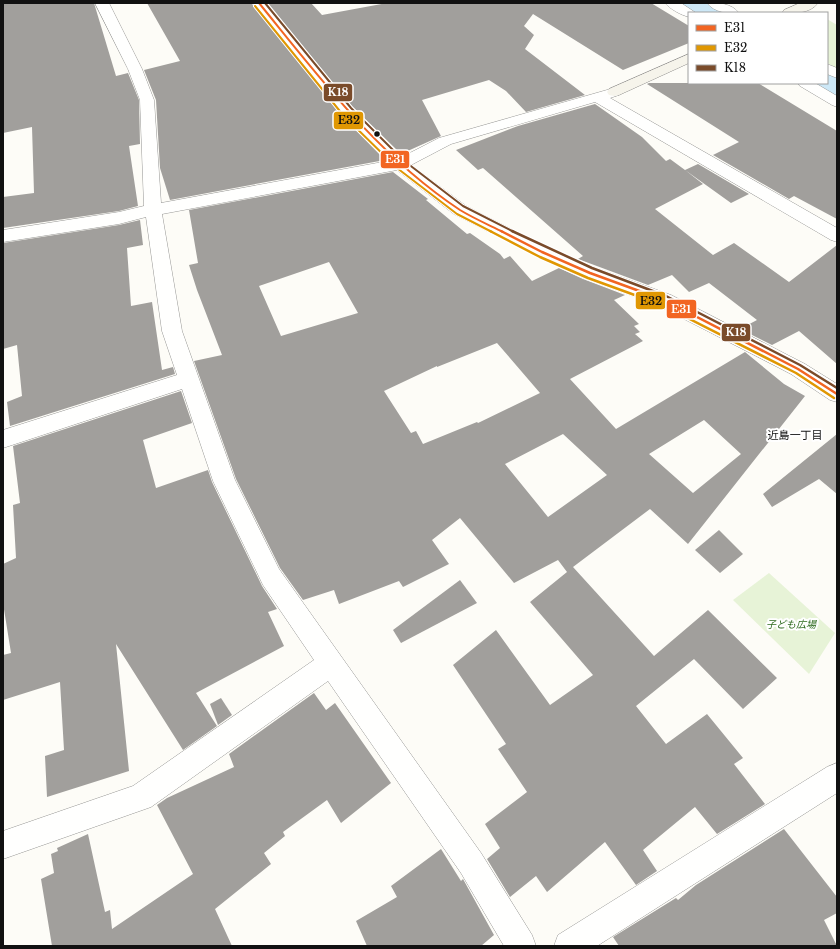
<svg xmlns="http://www.w3.org/2000/svg" width="840" height="949" viewBox="0 0 840 949" font-family="'Libre Baskerville','Noto Sans JP',serif">
<rect width="100%" height="100%" fill="#fdfcf7"/>
<g fill="#e7f3d7">
<path d="M827,19l10,6v44l-10,-6z"/>
<path d="M769,573l66,60 -26,41 -76,-74z"/>
</g>
<g fill="none" stroke-linecap="round" stroke-linejoin="round">
<g fill="#cde8f7" fill-rule="evenodd">
<path d="M671,3h43l5,2 5,8h-35v5l-12,-8z"/>
<path d="M827,71l10,3v28c-14,-4 -22,-7 -31,-19h21z"/>
</g>
</g>
<g fill="#a19f9c" fill-rule="evenodd">
<path d="M3,3h91l22,73 12,-3 11,27 1,44 -11,2 9,60 -19,5 -116,17v-31l31,-4 -2,-66 -29,6z"/>
<path d="M147,3h104l90,112 44,45 -215,40 -10,-32 -4,-68 -12,-30 36,-9z"/>
<path d="M268,3h43l11,12 65,-12h264l38,23v17l-66,27 -90,-56 -9,12 10,9 -9,14 60,46 -59,17 -20,-21 -17,-11 -67,20 19,36 -40,18 -48,-47z"/>
<path d="M649,83h109l79,48v88l-43,-23 -5,3 -76,-44 26,-13 -92,-58z"/>
<path d="M595,104l47,33 24,24 4,-2 15,11 13,-6 51,30 -18,9 -46,-33 18,14 -48,25 58,46 21,-12 55,39 48,-37v119l-38,-33 -27,14 -32,-16 17,-9 -48,-37 -20,9 -17,-17 -24,10 -70,-26 5,-3 -100,-88 -5,2 -22,-20 62,-24z"/>
<path d="M393,172l35,27 -2,1 41,34 3,-1 30,21 4,5 6,-3 22,25 27,-13 24,11 42,16 -11,5 25,24 -5,2 6,6 -5,2 8,7 -73,38 46,50 129,-77 39,32 21,12 -117,148 -38,-35 -77,58 81,89 54,-46 69,68 -34,31 -49,-50 -58,47 30,38 41,-30 36,44 -9,6 31,40 -48,30 -22,-27 -52,43 14,21 -21,14 -31,-43 -58,50 -11,-16 -26,21 -23,-38 13,-11 -15,-24 42,-32 -29,-43 8,-5 -53,-79 43,-35 54,75 43,-30 -63,-73 37,-30 -9,-12 -44,23 -54,-65 -28,22 17,24 -46,23 -4,-6 -60,23 -5,-14 -31,10 -23,-32 -44,-89 -42,-118 28,-6 -25,-65 -8,-25 9,-2 -9,-53zM329,262l29,51 -77,23 -22,-50zM497,343l43,50 -62,30 -1,-1 -54,22 -7,-13 -5,2 -27,-42 53,-25v1zM704,420l37,34 -48,39 -44,-39zM563,434l44,41 -59,42 -43,-53z"/>
<path d="M140,220l3,25 -16,3 4,58 21,-4 10,68 11,-3 2,7 -165,52 -3,-24 15,-6 -5,-51 -14,4v-106l116,-18z"/>
<path d="M181,391l11,32 -49,17 13,48 52,-18 4,12 50,104 15,23 -9,3 16,34 -88,47 21,33 -34,24 -67,-106 13,127 -82,26 -2,-41 19,-6 -4,-68 -57,18v-45l8,-2 -8,-50v-39l13,-6 -3,-53 7,-2 -7,-57z"/>
<path d="M837,434v60l-18,-15 -47,28 -9,-13z"/>
<path d="M719,530l24,24 -23,19 -25,-23z"/>
<path d="M460,580l17,23 -76,40 -8,-13z"/>
<path d="M314,693l12,17 9,-7 56,80 -50,40 -14,-23 -44,32 2,4 -21,17 7,11 -56,45 17,37h-180l-11,-67 13,-6 -3,-19 7,-3 -1,-3 31,-14 17,78 5,-2 2,19 81,-55 -36,-69 10,-7 67,-31 -5,-13z"/>
<path d="M221,698l11,17 -14,10 -8,-21z"/>
<path d="M784,829l53,68v16l-13,7 13,26h-218l-6,-9 63,-39 2,2 18,-15z"/>
<path d="M441,849l20,32 2,-2 31,56 -13,11h-114l-11,-25 41,-24 -6,-11z"/>
</g>
<g fill="none" stroke-linecap="round" stroke-linejoin="round">
<g stroke="#979795" stroke-width="1">
<g id="street">
<path d="M95,3h14l33,66 12,31 7,103 227,-42 -46,-47 -90,-111h14l86,105 50,49 37,-19 175,-50 5,1 2,3 -2,3 -9,3 227,130v14l-6,-2 -236,-138 -144,42 -40,21 55,41 82,42 48,20 75,27 134,69 32,20v18l-7,-2 -39,-26 -134,-69 -73,-27 -48,-22 -82,-42 -57,-44 -235,44 20,117 53,149 44,89 202,284 51,82 4,11h-32l-43,-73 -133,-192 -177,126 -148,52v-28l130,-45 181,-126 -51,-75 -50,-104 -31,-92 -179,59v-18l174,-55 -15,-44 -16,-114 -27,7 -116,18v-12l116,-18 25,-6 -4,-106 -12,-31z"/>
<path d="M665,3h16l15,10h-7v4c-8,-2 -19,-8 -24,-14z"/>
<path d="M707,3c12,0 24,0 32,10 -12,0 -24,0 -32,-10z"/>
<path d="M827,64l10,4v10l-10,-4z"/>
<path d="M798,83h17l22,13v11l-5,-2 -32,-19z"/>
<path d="M837,763v30l-240,153h-43l4,-11 269,-168z"/>
</g>
</g>
<g stroke="#8e8d8b" stroke-width="1">
<g id="secondary">
<path d="M800,3h18c-8,11 -24,10 -36,10l2,-3z"/>
<path d="M689,54v9l-70,32 -5,1 -5,-1 -2,-3 2,-3z"/>
</g>
</g>
<use href="#street" fill="#fffffe" fill-rule="evenodd"/>
<use href="#secondary" fill="#f6f4eb" fill-rule="evenodd"/>
<g stroke="#fff" stroke-width="4">
<path id="bus-1-far1" d="M259,3c61,75 119,153 201,207 13,8 29,15 43,22"/>
</g>
<g stroke="#fff" stroke-width="5">
<path id="bus-1" d="M501,231l41,21 48,21 74,27 134,69 39,25"/>
</g>
<g stroke="#fff" stroke-width="4">
<path id="bus-2-far1" d="M255,6l88,109 54,53 60,46 35,18"/>
</g>
<g stroke="#fff" stroke-width="5">
<path id="bus-2" d="M490,231l50,26 48,21 74,27 134,68 38,25"/>
</g>
<g stroke="#fff" stroke-width="4">
<path id="bus-3-far1" d="M265,3l86,105 52,52 60,46 51,26"/>
</g>
<g stroke="#fff" stroke-width="5">
<path id="bus-3" d="M512,231l80,37 74,28 134,69 37,23"/>
</g>
<use href="#bus-1-far1" stroke="#f26522" stroke-width="2"/>
<use href="#bus-1" stroke="#f26522" stroke-width="2.5"/>
<use href="#bus-2-far1" stroke="#e09702" stroke-width="2"/>
<use href="#bus-2" stroke="#e09702" stroke-width="2.5"/>
<use href="#bus-3-far1" stroke="#7a4b2a" stroke-width="2"/>
<use href="#bus-3" stroke="#7a4b2a" stroke-width="2.5"/>
</g>
<circle fill="#111" stroke="#fff" stroke-width="1.5" cx="377" cy="134" r="3.5"/>
<g text-anchor="middle" dominant-baseline="central" stroke-width="4" stroke-linejoin="round" paint-order="stroke">
<g font-size="10" font-style="italic" fill="#2f6b1f" stroke="#fff">
<text x="791" y="624">子ども広場</text>
</g>
<g font-size="11" fill="#111" stroke="#fff">
<text x="795" y="435">近島一丁目</text>
</g>
</g>
<g stroke="#fff" stroke-width="1.5">
<rect x="323" y="83" width="30" height="19" rx="4" fill="#7a4b2a"/>
<rect x="333" y="111" width="31" height="19" rx="4" fill="#e09702"/>
<rect x="380" y="150" width="30" height="19" rx="4" fill="#f26522"/>
<rect x="635" y="291" width="31" height="19" rx="4" fill="#e09702"/>
<rect x="666" y="299" width="31" height="20" rx="4" fill="#f26522"/>
<rect x="721" y="323" width="30" height="19" rx="4" fill="#7a4b2a"/>
</g>
<g font-size="11" text-anchor="middle" font-weight="bold" fill="#fff">
<text x="338" y="96">K18</text>
<text x="395" y="163">E31</text>
<text x="681" y="313">E31</text>
<text x="736" y="336">K18</text>
</g>
<g font-size="11" text-anchor="middle" font-weight="bold" fill="#111">
<text x="349" y="124">E32</text>
<text x="651" y="305">E32</text>
</g>
<rect width="840" height="949" fill="none" stroke="#111111" stroke-width="8"/>
<rect x="688" y="12" width="140" height="72" fill="#ffffff" stroke="#a0a0a0"/>
<rect x="696" y="25" width="20" height="6" fill="#f26522" stroke="#a0a0a0"/>
<text x="724" y="32" font-size="12" fill="#111111">E31</text>
<rect x="696" y="45" width="20" height="6" fill="#e09702" stroke="#a0a0a0"/>
<text x="724" y="52" font-size="12" fill="#111111">E32</text>
<rect x="696" y="65" width="20" height="6" fill="#7a4b2a" stroke="#a0a0a0"/>
<text x="724" y="72" font-size="12" fill="#111111">K18</text>
</svg>
